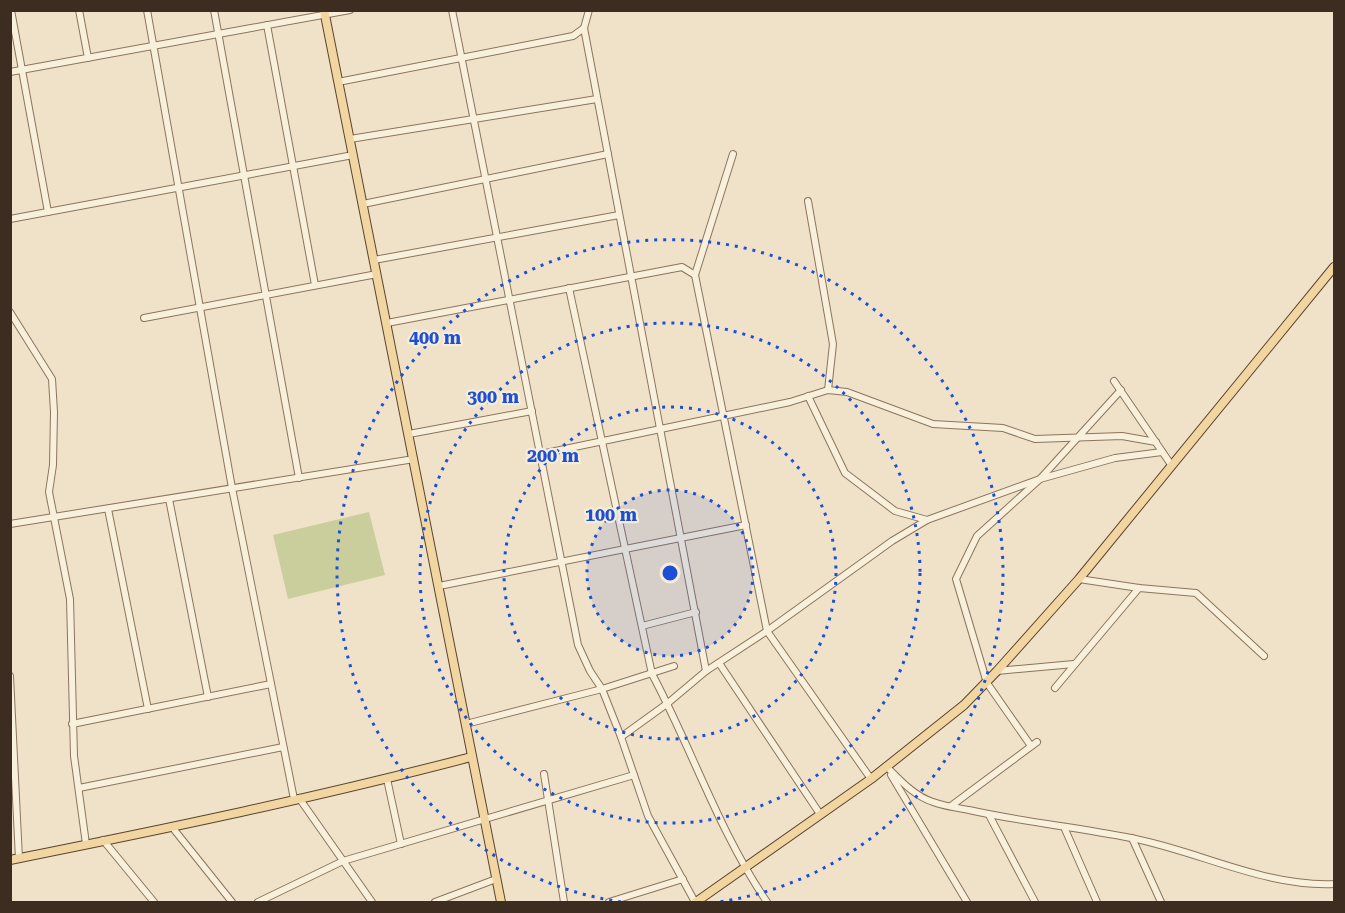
<svg xmlns="http://www.w3.org/2000/svg" width="1345" height="913" viewBox="0 0 1345 913" font-family="'Roboto Serif',serif">
<rect width="100%" height="100%" fill="#efe2c8"/>
<path fill="#cace9c" d="M369,512l16,63 -97,24 -15,-64z"/>
<g fill="none" stroke-linecap="round" stroke-linejoin="round">
<g stroke="#8c745d" stroke-width="8">
<g id="minor">
<path d="M11,10l37,202"/>
<path d="M79,10l9,48"/>
<path d="M147,10l85,478 62,311"/>
<path d="M214,10l85,468"/>
<path d="M452,10l126,635 12,26 12,18 19,48 27,79 47,86"/>
<path d="M589,10l-5,18 122,643"/>
<path d="M267,25l48,260"/>
<path d="M10,72l340,-62"/>
<path d="M338,82l235,-46 11,-8"/>
<path d="M350,139l247,-40"/>
<path d="M733,154l-38,121 72,356 104,148"/>
<path d="M808,201l25,143 -5,46"/>
<path d="M363,204l245,-50"/>
<path d="M10,219l343,-64"/>
<path d="M374,260l245,-45"/>
<path d="M569,288l83,386c40,75 67,158 115,228"/>
<path d="M10,312l42,67 2,33 -1,53 -4,27 21,107 4,157 12,88"/>
<path d="M144,318l233,-44"/>
<path d="M387,323l295,-56 13,8"/>
<path d="M1114,381l58,85"/>
<path d="M808,396l37,77 50,38 32,9"/>
<path d="M409,434l123,-23"/>
<path d="M541,454l249,-52 38,-12 19,2 86,32 70,4 32,11 87,-3 34,6"/>
<path d="M169,499l39,198"/>
<path d="M108,509l40,200"/>
<path d="M10,524l404,-65"/>
<path d="M1079,579l60,9 57,5 68,63"/>
<path d="M439,586l307,-61"/>
<path d="M642,626l54,-14"/>
<path d="M719,663l101,151"/>
<path d="M997,671l77,-7"/>
<path d="M10,676l9,183"/>
<path d="M1055,688l84,-100"/>
<path d="M72,724l199,-40"/>
<path d="M466,724l136,-35 72,-23"/>
<path d="M621,737l47,-34 38,-32 61,-40 125,-90 35,-21 113,-41 75,-21 47,-6"/>
<path d="M1031,746l-44,-63 -31,-104 21,-43 63,-57 81,-89"/>
<path d="M886,766c14,14 28,30 47,36 11,4 24,6 36,8 53,12 108,17 162,28 68,13 133,49 203,46"/>
<path d="M544,774l20,128"/>
<path d="M891,775l76,127"/>
<path d="M387,779l14,65"/>
<path d="M79,788l204,-41"/>
<path d="M299,798l73,104"/>
<path d="M951,806l86,-64"/>
<path d="M989,815l46,87"/>
<path d="M172,827l60,75"/>
<path d="M1064,827l33,75"/>
<path d="M1132,838l29,64"/>
<path d="M103,840l51,62"/>
<path d="M258,902l85,-41 291,-86"/>
<path d="M435,902l61,-23"/>
<path d="M609,902l74,-23"/>
</g>
</g>
<g stroke="#5a4331" stroke-width="10">
<g id="major">
<path d="M324,10l177,892"/>
<path d="M10,860c155,-31 309,-63 461,-103"/>
<path d="M696,902l175,-123 93,-74 33,-34 82,-92 255,-312"/>
</g>
</g>
<use href="#minor" stroke="#f9f0dc" stroke-width="6"/>
<use href="#major" stroke="#f1d6a1" stroke-width="8"/>
</g>
<circle cx="670" cy="573" r="83" fill="#1d4ed8" fill-opacity=".12"/>
<g fill="none" stroke="#1d4ed8" stroke-width="3" stroke-dasharray="3 6">
<circle cx="670" cy="573" r="83"/>
<circle cx="670" cy="573" r="166"/>
<circle cx="670" cy="573" r="250"/>
<path d="M621 902A333 333 0 1 1 719 902"/>
</g>
<circle cx="670" cy="573" r="9" fill="#1d4ed8" stroke="#f6edd8" stroke-width="3"/>
<g font-size="18" text-anchor="middle" font-weight="bold" fill="#1d4ed8" stroke="#f6edd8" stroke-width="4.5" stroke-linejoin="round" paint-order="stroke">
<text x="435" y="344">400 m</text>
<text x="493" y="403">300 m</text>
<text x="553" y="462">200 m</text>
<text x="611" y="521">100 m</text>
</g>
<rect width="1345" height="913" fill="none" stroke="#3c2d20" stroke-width="24"/>
</svg>
